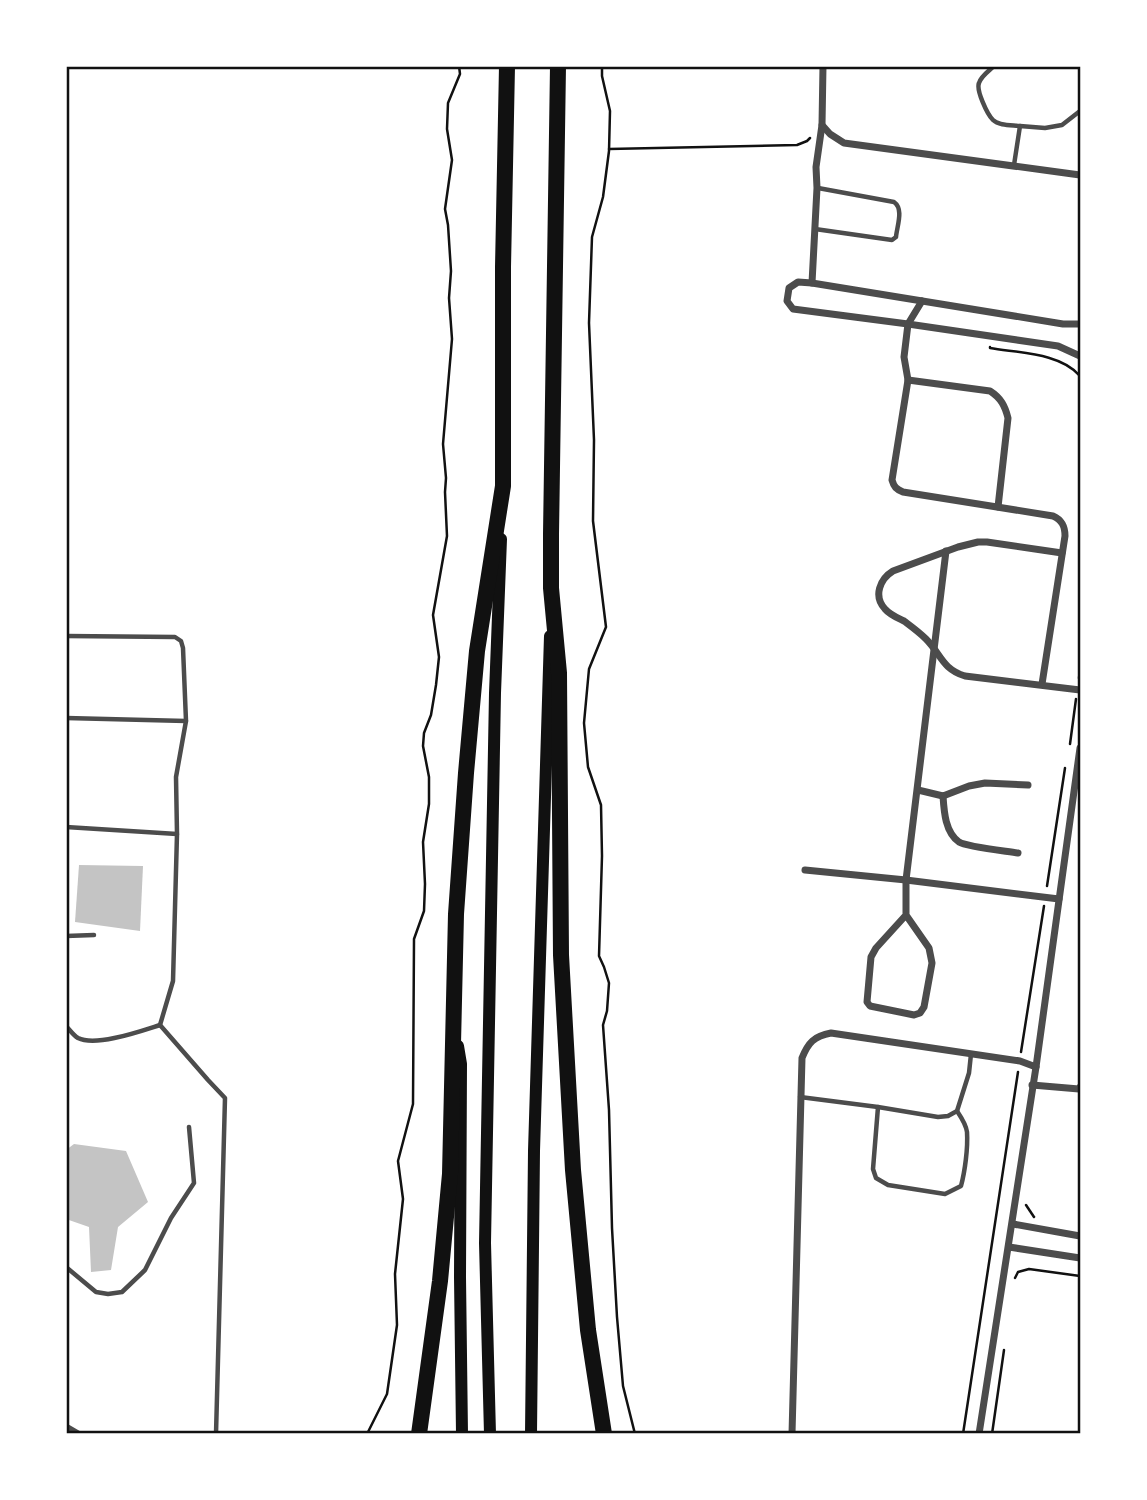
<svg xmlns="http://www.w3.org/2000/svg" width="1147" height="1500" viewBox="0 0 1147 1500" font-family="Lato,sans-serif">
<rect width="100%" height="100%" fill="#fff"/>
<g fill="#c4c4c4">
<path d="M79,865l64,1 -3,65 -65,-9z"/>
<path d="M74,1144l52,7 22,51 -30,25 -7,43 -20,2 -2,-45 -23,-8v-69z"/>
</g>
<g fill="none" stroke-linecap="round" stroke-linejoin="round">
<g stroke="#111" stroke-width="2.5">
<path d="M602,66v10l8,35 -1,40 -6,46 -11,40 -3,86 5,117 -1,81 13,106 -17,42 -5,54 4,44 13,38 1,51 -3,100 5,11 5,16 -2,28 -4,14 6,85 3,118 5,89 6,69 12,48"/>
<path d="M609,149l188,-4 10,-4 3,-3"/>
<path d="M990,347v1c29,5 71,5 90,28"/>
<path d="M1079,678l1,-10"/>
<path d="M1070,744l6,-45"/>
<path d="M1047,886l18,-118"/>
<path d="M1021,1052l23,-146"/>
<path d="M1026,1205l8,12"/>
<path d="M1015,1278l3,-6 11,-3 51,7"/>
<path d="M367,1434l20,-40 10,-69 -2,-51 8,-75 -5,-38 15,-57 1,-165 10,-28 1,-27 -2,-42 6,-38v-27l-6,-31 1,-13 7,-18 5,-30 3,-28 -6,-42 14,-79 -2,-44 1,-14 -3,-34 9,-105 -3,-41 2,-27 -3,-46 -3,-16 7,-49 -5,-31 1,-26 12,-29 -1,-8"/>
<path d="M963,1434l55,-362"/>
<path d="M992,1434l12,-84"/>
</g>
<g stroke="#4c4c4c" stroke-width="4.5">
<path d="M994,66c-5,5 -13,10 -15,17 -3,7 8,31 14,37 6,6 19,5 27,6"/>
<path d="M1014,165l6,-39 25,2 17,-3 18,-14"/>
<path d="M815,229l77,11 4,-3c1,-11 8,-28 -2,-35l-76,-14"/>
<path d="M66,636l109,1 6,4 2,7 3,73 -10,56 1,57 -4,147 -13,44 48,55 17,18 -9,336"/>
<path d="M66,718l120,3"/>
<path d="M66,827l111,7"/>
<path d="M66,936l28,-1"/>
<path d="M66,1026c4,4 7,9 12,12 18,9 63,-7 82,-13"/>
<path d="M800,1097l78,10 60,10 10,-1 9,-5 12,-38 2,-19"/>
<path d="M878,1107l-5,62 3,9 12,7 57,9 16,-8c4,-15 7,-38 6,-54 -1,-8 -6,-15 -10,-21"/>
<path d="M66,1267l30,25 12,2 14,-2 23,-22 26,-52 23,-35 -5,-56"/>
</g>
<g stroke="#4c4c4c" stroke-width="7">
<path d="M823,66l-1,59 8,9 14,9 236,32"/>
<path d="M812,283l5,-95 -1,-21 6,-42"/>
<path d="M922,301l-14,23 -4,33 4,23 -16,100c2,7 4,9 11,12l150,24c9,4 12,10 12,20l-23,148"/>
<path d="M1080,324h-17l-251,-41 -14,-1 -9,6 -2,13 6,8 115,15 150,22 22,10"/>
<path d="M908,380l82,11c11,7 15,15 18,27l-10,89"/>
<path d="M1062,553l-75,-11h-9l-20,5 -65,24c-13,8 -20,25 -8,38 5,6 13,9 19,12 8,6 15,11 22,18 15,15 16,30 39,37l115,14"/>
<path d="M918,790l25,6 26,-10 16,-3 43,2"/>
<path d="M943,796c1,15 2,36 16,46 8,5 47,9 59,11"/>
<path d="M805,870l101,10 153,19"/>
<path d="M906,915l-30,33 -5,9 -4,45 3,4 44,9 6,-2 4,-6 8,-44 -3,-15 -23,-33v-35l40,-329"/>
<path d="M1032,1085l47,4 1,-2"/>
<path d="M1013,1224l67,12"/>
<path d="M1009,1247l71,11"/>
<path d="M66,1427l12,7"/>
<path d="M792,1434l10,-376c6,-15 12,-22 29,-25l189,28 16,6"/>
<path d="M979,1434l57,-367 44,-319"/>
</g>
<g stroke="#111" stroke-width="12">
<path d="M458,1046l3,18 -1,213 2,157"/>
<path d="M490,1434l-5,-191 10,-550 6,-154"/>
<path d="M531,1434l3,-283 16,-515"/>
</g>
<g stroke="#111" stroke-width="16">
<path d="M558,66l-7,468v54l8,85 2,282 12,215 15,160 16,104"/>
<path d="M419,1434l21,-153 10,-107 6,-260 10,-141 11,-122 26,-165v-219l4,-201"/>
</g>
</g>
<rect width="1147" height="1500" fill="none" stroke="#ffffff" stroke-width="136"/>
<rect x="68" y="68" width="1011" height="1364" fill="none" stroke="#111" stroke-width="2.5"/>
</svg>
